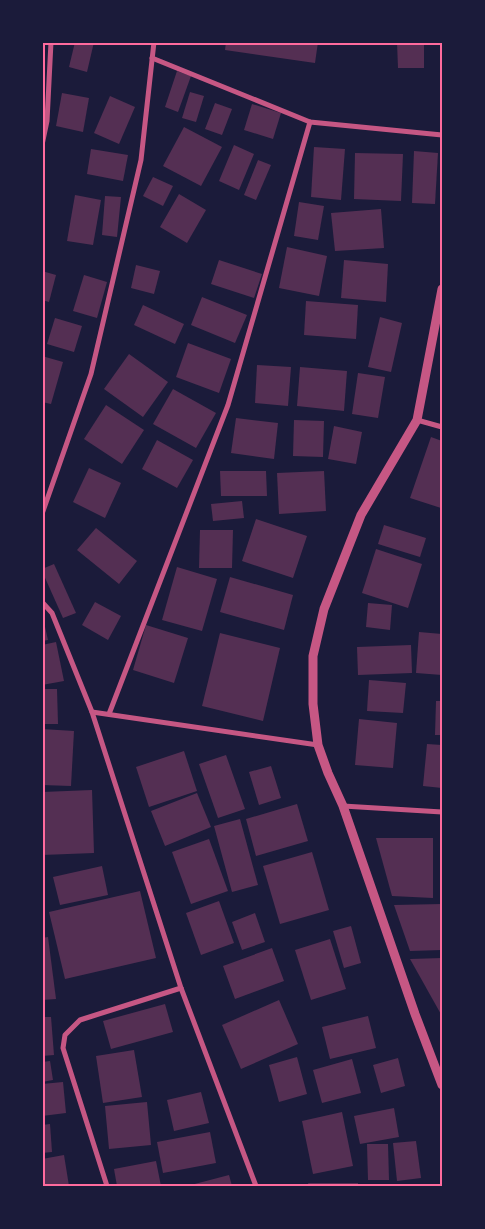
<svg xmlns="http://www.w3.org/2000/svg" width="485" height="1229" viewBox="0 0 485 1229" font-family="'Nunito Sans',sans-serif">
<rect width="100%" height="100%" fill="#1b1b3a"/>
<g fill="#542f53">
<path d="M75,42h19l-7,30 -18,-5z"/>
<path d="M226,42h92l-3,21 -90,-13z"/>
<path d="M397,42h27v26h-26z"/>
<path d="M177,71l14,5 -13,36 -13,-5z"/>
<path d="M190,92l14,4 -8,26 -14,-4z"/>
<path d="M62,93l27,5 -6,34 -27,-6z"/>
<path d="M110,96l25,11 -16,37 -25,-11z"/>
<path d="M215,103l17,6 -10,26 -17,-6z"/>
<path d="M252,104l29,9 -8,26 -29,-9z"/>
<path d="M184,127l38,20 -21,39 -38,-20z"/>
<path d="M234,145l20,9 -15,36 -20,-9z"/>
<path d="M314,147l31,2 -4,51 -30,-3z"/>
<path d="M91,149l37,6 -5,26 -36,-7z"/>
<path d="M414,151l24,2 -3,51 -23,-1z"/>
<path d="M355,153l48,1 -2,47 -47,-2z"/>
<path d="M258,160l13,5 -15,35 -12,-5z"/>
<path d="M153,177l20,9 -10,20 -20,-10z"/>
<path d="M179,194l27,16 -19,33 -27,-16z"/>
<path d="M75,195l26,5 -8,45 -26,-4z"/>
<path d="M105,196l16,1 -4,40 -15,-2z"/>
<path d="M299,202l25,4 -6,34 -24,-4z"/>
<path d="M381,209l3,39 -49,3 -4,-38z"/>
<path d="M287,247l40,9 -8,40 -40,-8z"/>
<path d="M219,260l43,14 -8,24 -43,-14z"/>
<path d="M344,260l44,4 -2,38 -45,-4z"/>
<path d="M136,265l24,6 -6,23 -23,-6z"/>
<path d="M42,271l14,4 -7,27 -7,-2z"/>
<path d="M84,275l23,7 -10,36 -24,-7z"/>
<path d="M202,297l45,18 -12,28 -44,-18z"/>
<path d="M306,301l52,4 -2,34 -52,-4z"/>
<path d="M143,305l41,19 -9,20 -41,-19z"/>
<path d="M380,317l22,6 -11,49 -23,-5z"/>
<path d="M55,318l27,8 -8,26 -27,-8z"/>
<path d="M188,343l43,16 -12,34 -43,-16z"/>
<path d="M129,354l39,28 -25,35 -39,-28z"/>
<path d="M42,356l21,6 -12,42 -9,-2z"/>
<path d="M257,365l34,2 -3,39 -33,-3z"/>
<path d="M300,367l47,4 -3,40 -47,-5z"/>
<path d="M358,373l27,4 -7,41 -26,-4z"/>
<path d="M173,389l43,24 -20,35 -43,-24z"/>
<path d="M106,405l38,25 -22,34 -38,-25z"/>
<path d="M236,418l42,5 -4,36 -43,-6z"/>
<path d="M294,420l30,1 -1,36 -30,-1z"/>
<path d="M334,426l28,6 -6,32 -28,-5z"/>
<path d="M431,437l11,4v63l-1,4 -31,-10z"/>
<path d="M157,440l36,20 -16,28 -35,-19z"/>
<path d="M89,468l32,15 -16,35 -32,-16z"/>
<path d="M220,471h46l1,25h-46z"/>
<path d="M324,471l2,40 -47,3 -2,-41z"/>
<path d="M242,501l2,17 -31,3 -2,-17z"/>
<path d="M256,519l51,17 -14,42 -51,-17z"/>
<path d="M384,525l42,13 -6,19 -42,-13z"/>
<path d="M96,528l41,33 -18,23 -42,-34z"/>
<path d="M200,530h33l-1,38h-33z"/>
<path d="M376,549l46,15 -14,44 -46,-15z"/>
<path d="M54,564l22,49 -13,5 -21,-47v-2z"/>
<path d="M177,567l40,12 -15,52 -40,-11z"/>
<path d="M230,577l63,18 -9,35 -64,-18z"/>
<path d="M95,602l26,14 -13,24 -26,-15z"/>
<path d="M368,603l24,2 -2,25 -24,-3z"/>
<path d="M42,618h1l5,22 -6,1z"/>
<path d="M146,625l42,13 -14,45 -41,-13z"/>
<path d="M419,632l23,2v41l-26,-2z"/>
<path d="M220,633l60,15 -17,73 -61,-15z"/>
<path d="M56,642l8,39 -22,4v-40z"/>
<path d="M411,645l1,28 -54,2 -1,-28z"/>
<path d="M369,680l37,3 -3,30 -36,-2z"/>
<path d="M42,689h15l1,35h-16z"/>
<path d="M436,701h6v34h-7z"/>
<path d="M359,719l38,4 -4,45 -38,-3z"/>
<path d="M42,729l32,2 -3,55 -29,-1z"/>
<path d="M427,744l15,1v43l-19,-2z"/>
<path d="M184,751l13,40 -48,16 -13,-40z"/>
<path d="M226,755l19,54 -27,9 -19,-54z"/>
<path d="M271,766l10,32 -22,7 -10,-33z"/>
<path d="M92,790l2,63 -52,2v-63z"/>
<path d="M197,793l14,34 -46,19 -14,-35z"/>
<path d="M297,804l11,37 -52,15 -10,-37z"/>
<path d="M240,819l18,66 -26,7 -18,-66z"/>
<path d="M376,838h57v60l-41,-2z"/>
<path d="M209,839l19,52 -37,13 -19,-52z"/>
<path d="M312,852l17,58 -49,14 -17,-58z"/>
<path d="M102,866l6,29 -48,10 -7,-28z"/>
<path d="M140,891l16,67 -91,21 -16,-67z"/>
<path d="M219,901l15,42 -33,12 -15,-42z"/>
<path d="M442,904v46l-32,1 -16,-46z"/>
<path d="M255,913l10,29 -23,8 -10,-28z"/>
<path d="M351,926l10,37 -17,5 -11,-37z"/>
<path d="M48,937l8,62 -14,1v-62z"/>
<path d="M330,939l16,50 -35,11 -16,-50z"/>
<path d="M272,948l12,33 -49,18 -12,-33z"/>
<path d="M442,958v58l-32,-57z"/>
<path d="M279,1000l19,44 -57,25 -19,-44z"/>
<path d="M165,1004l8,28 -62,17 -8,-28z"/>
<path d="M368,1016l8,32 -46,11 -8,-32z"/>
<path d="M42,1017h9l3,38 -12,1z"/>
<path d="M134,1050l8,47 -39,6 -7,-47z"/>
<path d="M297,1057l10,37 -28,8 -10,-37z"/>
<path d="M398,1058l7,28 -24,7 -8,-28z"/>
<path d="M352,1059l9,34 -39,10 -9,-33z"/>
<path d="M50,1061l3,19 -11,2v-20z"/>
<path d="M63,1082l3,31 -24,3v-32z"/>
<path d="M201,1092l8,31 -35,8 -7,-31z"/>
<path d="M147,1102l4,43 -42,4 -4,-43z"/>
<path d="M394,1108l5,29 -39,7 -6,-28z"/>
<path d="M342,1112l11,54 -40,8 -11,-53z"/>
<path d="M50,1124l2,28 -10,1v-28z"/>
<path d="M210,1132l6,31 -53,10 -6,-31z"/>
<path d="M416,1141l5,37 -24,3 -4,-38z"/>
<path d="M367,1144h21l1,36h-21z"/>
<path d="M64,1155l5,31h-27v-27z"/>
<path d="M156,1161l5,25h-44l-3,-17z"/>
<path d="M229,1175l3,11h-45z"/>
<path d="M308,1183h50v3h-49z"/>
</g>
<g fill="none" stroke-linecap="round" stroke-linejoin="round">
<g stroke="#c65784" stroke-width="5">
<path d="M152,58l158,64 132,13"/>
<path d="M42,145l5,-24 4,-79"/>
<path d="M417,420l25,7"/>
<path d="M42,514l49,-140 50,-214 13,-118"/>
<path d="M42,602l10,11 40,99 89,276 75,198"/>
<path d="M92,712l226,33"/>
<path d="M109,714l119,-309 82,-283"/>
<path d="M343,806l99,6"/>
<path d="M107,1186l-44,-138 2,-13 15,-15 101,-32"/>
</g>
<path stroke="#c65784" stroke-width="9" d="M442,289l-25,131 -56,95 -37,94 -11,47v48l5,41 10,28 15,33 72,208 27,71"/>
</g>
<rect width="485" height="1229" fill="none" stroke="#1b1b3a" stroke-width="88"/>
<rect x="44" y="44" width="397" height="1141" fill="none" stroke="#ff6b9d" stroke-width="2"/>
</svg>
